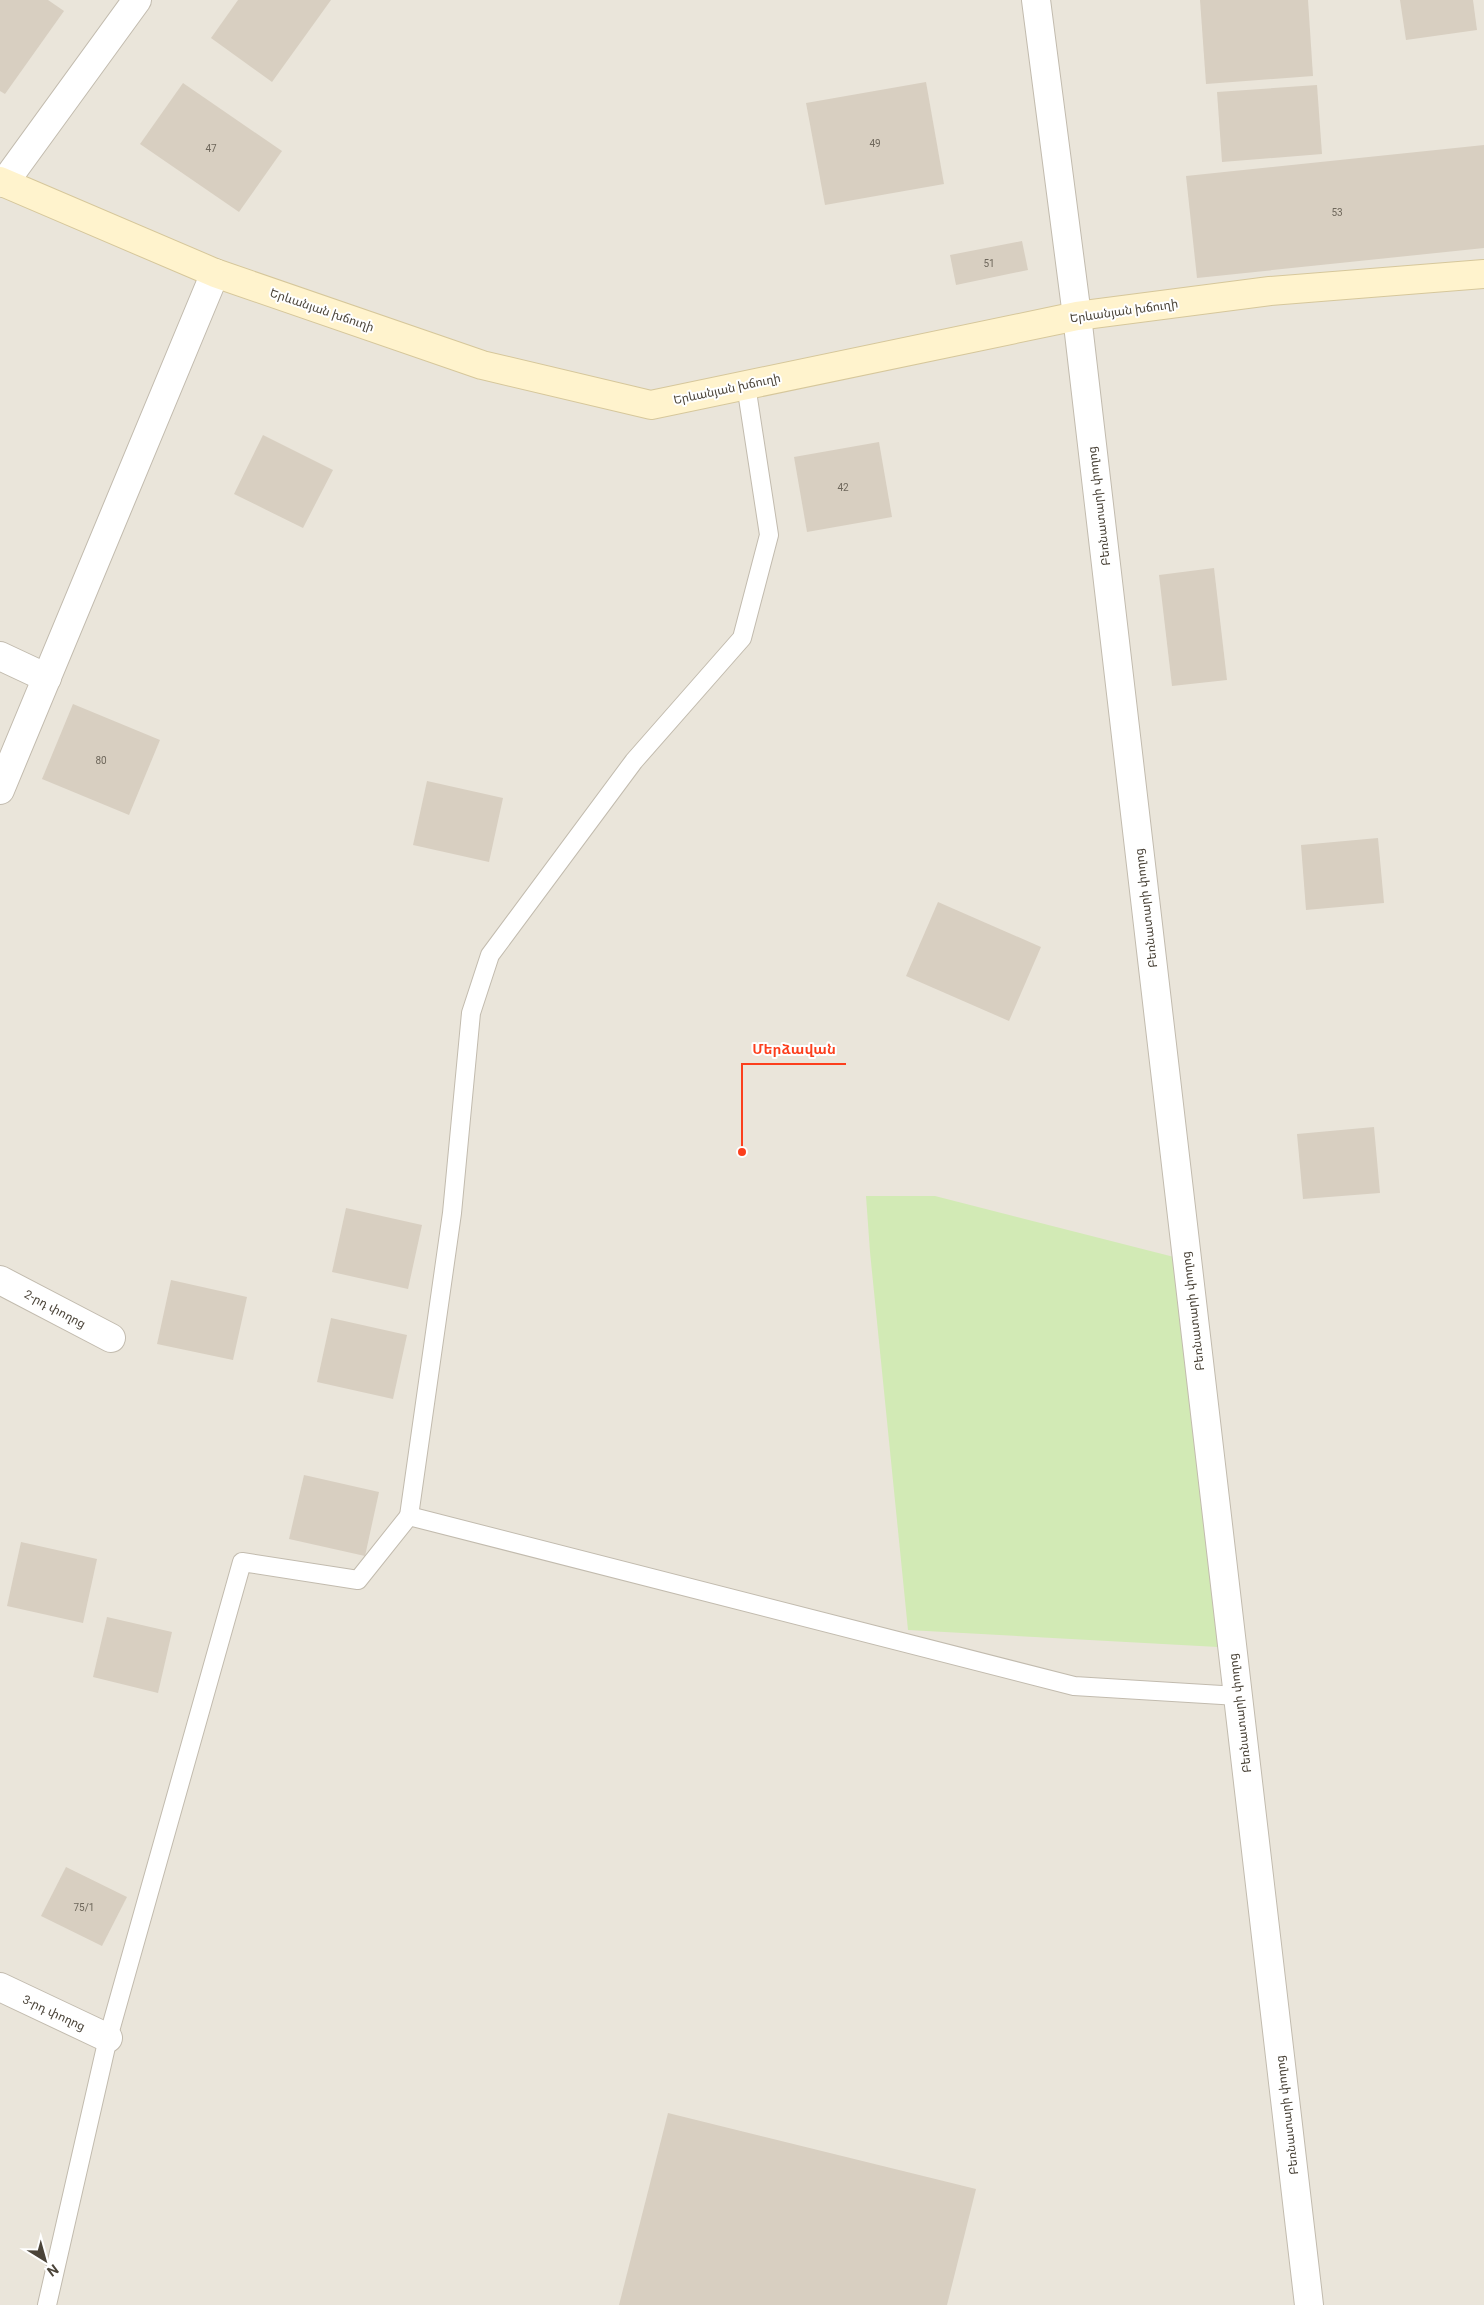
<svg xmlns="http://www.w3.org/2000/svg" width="1484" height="2305" viewBox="0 0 1484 2305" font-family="Roboto,'Noto Sans Armenian',sans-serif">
<rect width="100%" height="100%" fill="#f6f3ec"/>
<rect fill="#eae5da" x="0" y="0" width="1484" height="2305"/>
<path fill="#d2eab5" d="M866,1196h69l239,61 44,390 -310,-17 -38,-378z"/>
<g fill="#d8cfc1">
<path d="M0,0h48l16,11 -59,83 -5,-3z"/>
<path d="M238,0h93l-59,82 -61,-44z"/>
<path d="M1200,0h108l5,76 -107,8z"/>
<path d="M1400,0h73l4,30 -71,10z"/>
<path d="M926,82l18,102 -119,21 -19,-102z"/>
<path d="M183,83l99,68 -43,61 -99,-68z"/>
<path d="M1317,85l5,69 -100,8 -5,-70z"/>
<path d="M1484,145v103l-287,30 -11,-102z"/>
<path d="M1022,241l6,29 -72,15 -6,-30z"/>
<path d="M263,435l70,35 -30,58 -69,-34z"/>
<path d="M879,442l13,75 -85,15 -13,-75z"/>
<path d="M1214,568l13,112 -55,6 -13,-111z"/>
<path d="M73,704l87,36 -31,75 -87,-36z"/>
<path d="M427,781l76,17 -14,64 -76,-17z"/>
<path d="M1378,838l6,65 -78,7 -5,-65z"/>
<path d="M938,902l103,45 -32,74 -103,-45z"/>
<path d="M1374,1127l6,66 -77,6 -6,-65z"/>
<path d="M346,1208l76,17 -14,64 -76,-17z"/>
<path d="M171,1280l76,17 -14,63 -76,-16z"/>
<path d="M331,1318l76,17 -14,64 -76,-17z"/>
<path d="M304,1475l75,17 -14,64 -76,-17z"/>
<path d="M21,1542l76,17 -14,64 -76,-17z"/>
<path d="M107,1617l65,15 -14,61 -65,-16z"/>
<path d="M66,1867l61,30 -25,49 -61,-30z"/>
<path d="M668,2113l308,76 -29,116h-328z"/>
</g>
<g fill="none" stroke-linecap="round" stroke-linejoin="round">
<g stroke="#c2bbae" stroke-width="20">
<g id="service">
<path d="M409,1516l43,-303 19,-200 19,-58 144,-194 108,-123 27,-103 -23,-150"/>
<path d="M47,2305l61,-267 134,-476 116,18 51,-64 665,170 164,10"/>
</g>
</g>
<g stroke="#c2bbae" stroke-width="30">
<g id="minor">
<path d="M1036,0l41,316 232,1989"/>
<path d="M4,183l133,-183"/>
<path d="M0,656l47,22"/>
<path d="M0,790l215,-517"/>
<path d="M0,1280l111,58"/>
<path d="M0,1987l108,51"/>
</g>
</g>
<g stroke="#d6c79b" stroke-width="30">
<path id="secondary" d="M0,181l215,92 267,92 169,40 426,-89 193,-25 214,-17"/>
</g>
<use href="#service" stroke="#fff" stroke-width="18"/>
<use href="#minor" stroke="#fff" stroke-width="28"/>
<use href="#secondary" stroke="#fff3cd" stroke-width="28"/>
</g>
<g text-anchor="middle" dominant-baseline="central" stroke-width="4" stroke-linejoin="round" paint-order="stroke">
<g font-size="10" fill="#6e675b">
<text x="875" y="143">49</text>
<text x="211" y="148">47</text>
<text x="1337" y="212">53</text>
<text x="989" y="263">51</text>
<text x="843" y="487">42</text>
<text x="101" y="760">80</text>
<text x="84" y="1907">75/1</text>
</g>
<g font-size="12" fill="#4b4439" stroke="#fff">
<text transform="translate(322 310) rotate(19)">Երևանյան խճուղի</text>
<text transform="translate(1124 311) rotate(-8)">Երևանյան խճուղի</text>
<text transform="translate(727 389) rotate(-12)">Երևանյան խճուղի</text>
<text transform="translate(1099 506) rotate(-97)">Բեռնատարի փողոց</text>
<text transform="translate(1146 908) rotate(-97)">Բեռնատարի փողոց</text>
<text transform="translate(55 1309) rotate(28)">2-րդ փողոց</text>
<text transform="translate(1193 1311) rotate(-97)">Բեռնատարի փողոց</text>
<text transform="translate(1240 1713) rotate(-97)">Բեռնատարի փողոց</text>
<text transform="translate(54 2013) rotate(25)">3-րդ փողոց</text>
<text transform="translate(1287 2115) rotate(-97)">Բեռնատարի փողոց</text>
</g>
</g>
<path fill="none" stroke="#fc3f1d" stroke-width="2" d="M742 1152L742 1064H846"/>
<circle fill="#fc3f1d" stroke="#fff" stroke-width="2" cx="742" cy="1152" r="5"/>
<g font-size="14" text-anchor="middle" font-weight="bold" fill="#fc3f1d" stroke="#fff" stroke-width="4" stroke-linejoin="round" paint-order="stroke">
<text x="794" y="1054">Մերձավան</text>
</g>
<g transform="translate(45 2260) rotate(143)" stroke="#ffffff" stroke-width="4" paint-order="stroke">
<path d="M0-4L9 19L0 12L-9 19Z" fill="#4b4439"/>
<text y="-8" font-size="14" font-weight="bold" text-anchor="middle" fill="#4b4439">N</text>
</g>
</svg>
